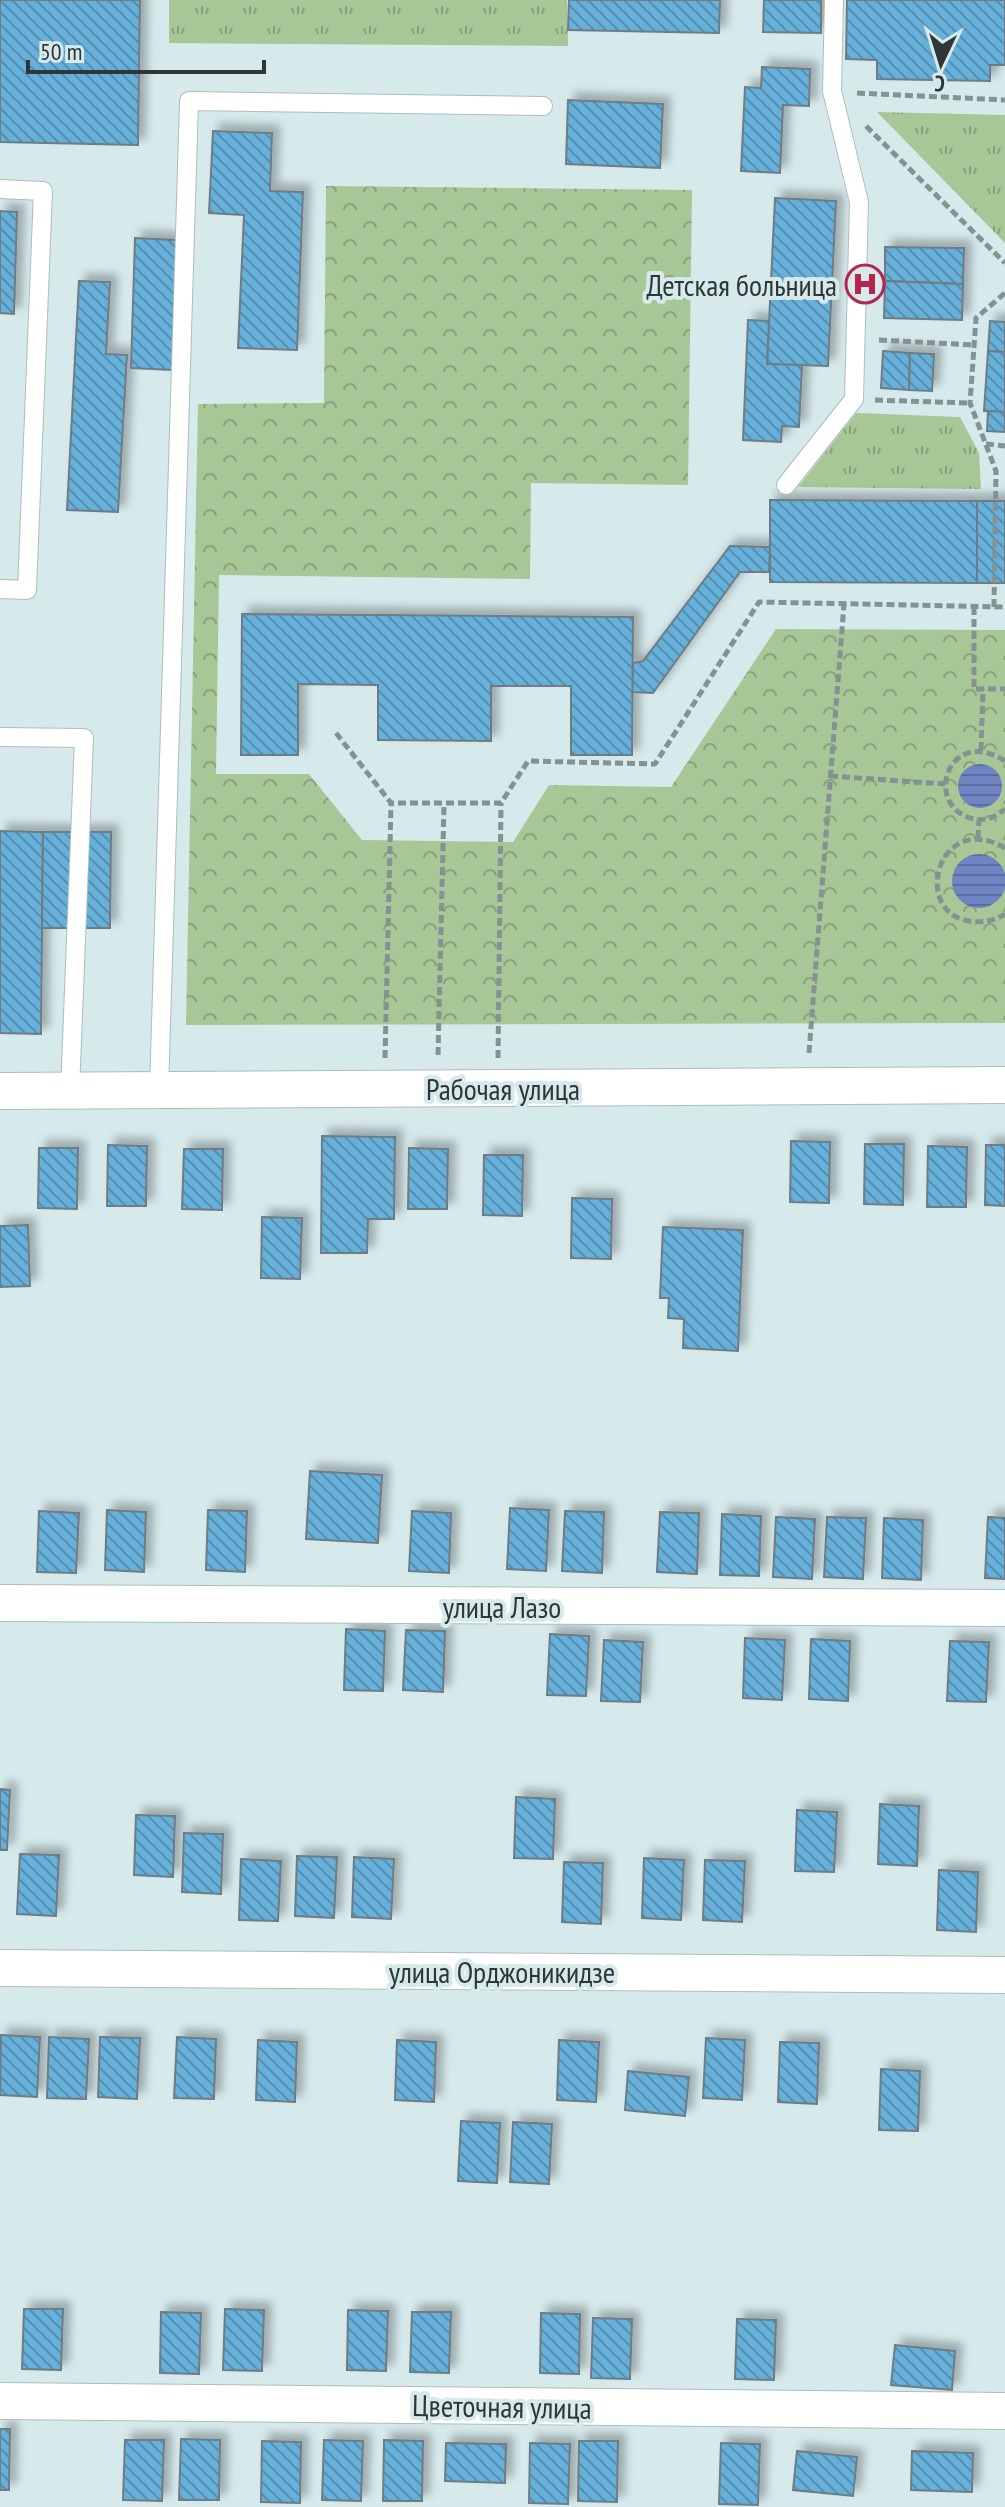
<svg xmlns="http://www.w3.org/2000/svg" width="1005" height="2507" viewBox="0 0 1005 2507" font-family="'PT Sans Narrow',sans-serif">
<defs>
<pattern id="grass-tufts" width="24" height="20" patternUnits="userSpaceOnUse" patternTransform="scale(2)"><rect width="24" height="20" fill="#a7c796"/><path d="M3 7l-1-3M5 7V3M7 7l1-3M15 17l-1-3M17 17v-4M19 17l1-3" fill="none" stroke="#88a27b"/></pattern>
<pattern id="park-crowns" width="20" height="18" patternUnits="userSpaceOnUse" patternTransform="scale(2)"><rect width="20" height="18" fill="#a7c796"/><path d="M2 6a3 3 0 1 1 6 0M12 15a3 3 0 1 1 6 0" fill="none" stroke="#88a27b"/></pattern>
<pattern id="water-rules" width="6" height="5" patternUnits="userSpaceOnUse" patternTransform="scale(2)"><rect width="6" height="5" fill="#6f84c2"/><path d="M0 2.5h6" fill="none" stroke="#5c6d9e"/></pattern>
<pattern id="building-back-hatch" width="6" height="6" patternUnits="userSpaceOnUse" patternTransform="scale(2)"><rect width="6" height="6" fill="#66b0da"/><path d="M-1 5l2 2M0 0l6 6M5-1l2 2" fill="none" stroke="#5490b2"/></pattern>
<filter id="shadow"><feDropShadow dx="7" dy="-7" stdDeviation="4" flood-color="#0004"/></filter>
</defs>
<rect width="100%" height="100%" fill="#d6e9eb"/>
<g fill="url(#grass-tufts)">
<path d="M169,0h398l1,46 -399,-3z"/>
<path d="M877,112l128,3v128z"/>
<path d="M856,413l104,4 19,36 2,36 -183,-2z"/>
</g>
<path fill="url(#park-crowns)" d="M326,186l366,4 -4,295 -157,-2 -1,96 -311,-4 -3,199h93l53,66 151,2 36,-57 122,2 105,-158 229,1v393l-819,2 12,-621 126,-1z"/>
<g fill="url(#water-rules)">
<circle cx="980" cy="786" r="22"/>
<circle cx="979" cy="881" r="27"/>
</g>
<g fill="url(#building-back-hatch)" stroke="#6f7c84" stroke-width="2" filter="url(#shadow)">
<path d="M0,0h140l-2,145 -138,-3z"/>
<path d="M569,0h151l-1,33 -151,-3z"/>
<path d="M764,0h57v33l-58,-1z"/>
<path d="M847,0h158v65h-15v16l-113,-2v-19l-31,-1z"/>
<path d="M762,67l48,2 -1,37 -26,-1 -3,68 -39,-2 4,-84 16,1z"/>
<path d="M568,100l95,4 -3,64 -94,-4z"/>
<path d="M213,131l59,2 -2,58 33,1 -6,158 -59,-2 6,-133 -35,-2z"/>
<path d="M775,198l61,3 -8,165 -61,-2z"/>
<path d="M0,211l17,1 -3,102 -14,-1z"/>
<path d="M135,238l41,2 -4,130 -41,-2z"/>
<path d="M885,247l79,1 -1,36 -78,-3z"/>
<path d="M79,281l31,1 -4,72 21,1 -9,157 -51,-2z"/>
<path d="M885,281l78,3 -1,36 -78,-2z"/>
<path d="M748,320l21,1 -2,43 35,1 -3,62 -17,-1 -1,16 -38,-2z"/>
<path d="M990,321l15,1v30l-17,-1z"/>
<path d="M883,351l27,2 -1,37 -28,-2z"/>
<path d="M988,351l17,1v60l-21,-1z"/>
<path d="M910,353l24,1 -2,37 -23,-1z"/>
<path d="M988,411l17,1v20l-18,-1z"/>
<path d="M770,500l207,1v82l-207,-1z"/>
<rect x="977" y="501" width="28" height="82"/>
<path d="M730,546l40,1 -1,25h-29l-87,121 -21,-1 1,-29 10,-2z"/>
<path d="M242,614l391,3 -1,138h-61v-69h-80v55l-113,-1v-55l-80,-1v71h-57z"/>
<path d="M0,831l43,1 -2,202 -41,-1z"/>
<path d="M43,832h68l-1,96h-68z"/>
<path d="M322,1136l73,1 -1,82h-26l-1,34h-46z"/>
<path d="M791,1141l39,1 -1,61 -39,-1z"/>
<path d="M865,1144h39l-1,61 -39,-1z"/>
<path d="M108,1145l39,1 -1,60h-39z"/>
<path d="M986,1145h19v61l-20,-1z"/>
<path d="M928,1146l39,1 -1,60h-39z"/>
<path d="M39,1148h39l-1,61 -39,-1z"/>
<path d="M409,1148l39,1 -1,60h-39z"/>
<path d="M184,1149h39l-1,61 -40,-1z"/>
<path d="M484,1155h39l-1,61 -39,-1z"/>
<path d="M572,1198l40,1 -1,60 -40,-1z"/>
<path d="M262,1217l40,1 -2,61 -39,-1z"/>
<path d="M28,1225l2,61 -30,1v-61z"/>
<path d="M663,1227l80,3 -5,121 -55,-3 1,-29 -16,-1 1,-20h-9z"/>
<path d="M310,1471l72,4 -4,68 -72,-4z"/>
<path d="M510,1508l39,2 -3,61 -39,-2z"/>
<path d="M107,1510l39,2 -2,60 -39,-2z"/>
<path d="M208,1510l39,1 -2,61 -39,-2z"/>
<path d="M39,1511l40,2 -3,60 -39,-1z"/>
<path d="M412,1511l39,2 -2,60 -40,-2z"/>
<path d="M565,1511l39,1 -2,61 -40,-2z"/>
<path d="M660,1512l39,1 -2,61 -40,-2z"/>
<path d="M722,1514l39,2 -2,60 -39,-1z"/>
<path d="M776,1517l39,2 -3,60 -39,-2z"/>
<path d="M827,1517l39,1 -3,61 -39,-2z"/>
<path d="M988,1517l17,1v61l-20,-1z"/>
<path d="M884,1518l39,2 -2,60 -39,-2z"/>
<path d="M346,1629l39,2 -2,60 -39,-1z"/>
<path d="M406,1630l39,1 -2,61 -40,-2z"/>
<path d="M550,1634l39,2 -3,60 -39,-1z"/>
<path d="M745,1638l40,2 -3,60 -39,-2z"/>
<path d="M811,1639l39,2 -2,60 -39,-2z"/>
<path d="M604,1640l39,2 -3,60 -39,-1z"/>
<path d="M950,1641l39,1 -3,60 -39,-1z"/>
<path d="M0,1789l10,1 -3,60h-7z"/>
<path d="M516,1797l39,2 -2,60 -39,-1z"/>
<path d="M880,1804l39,2 -2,60 -39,-2z"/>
<path d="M797,1810l40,2 -3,60 -39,-1z"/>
<path d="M136,1815l39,1 -2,61 -39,-2z"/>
<path d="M184,1833l39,1 -2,60 -39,-2z"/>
<path d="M20,1854l39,1 -3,61 -39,-2z"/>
<path d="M297,1856l40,1 -3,61 -39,-2z"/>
<path d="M354,1857l40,2 -3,60 -39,-2z"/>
<path d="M644,1858l40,2 -3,60 -39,-2z"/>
<path d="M241,1859l40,2 -3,60 -39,-1z"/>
<path d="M705,1860l40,1 -3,61 -39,-2z"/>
<path d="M564,1862l39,1 -2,61 -39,-2z"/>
<path d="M939,1870l39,2 -2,60 -39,-2z"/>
<path d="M1,2035l39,2 -3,60 -37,-2z"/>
<path d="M49,2037l40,2 -3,60 -39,-1z"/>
<path d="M100,2037l40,1 -3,61 -39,-2z"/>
<path d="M177,2037l39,2 -2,60 -40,-1z"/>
<path d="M706,2038l39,2 -3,60 -39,-2z"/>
<path d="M258,2040l39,2 -2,60 -39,-2z"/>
<path d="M397,2040l39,2 -2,60 -39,-2z"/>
<path d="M559,2040l40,2 -3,60 -39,-2z"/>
<path d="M780,2042l39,1 -2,61 -39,-2z"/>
<path d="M881,2069l39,2 -2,60 -39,-1z"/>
<path d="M628,2071l61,6 -4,39 -60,-6z"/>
<path d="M461,2121l39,2 -3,60 -39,-2z"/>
<path d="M513,2122l39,2 -3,60 -39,-2z"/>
<path d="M24,2309h39l-2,61 -39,-1z"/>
<path d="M225,2309l39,1 -2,61 -39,-1z"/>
<path d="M348,2310l40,1 -2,60 -39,-1z"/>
<path d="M161,2312l40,1 -2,61 -39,-1z"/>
<path d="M412,2312h39l-2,61 -39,-1z"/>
<path d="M541,2313l39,1 -1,60 -39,-1z"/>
<path d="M593,2318l39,1 -2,60 -39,-1z"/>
<path d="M737,2319l39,1 -2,60 -39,-1z"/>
<path d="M895,2345l60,6 -3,39 -61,-5z"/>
<path d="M0,2429h10l-1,61h-9z"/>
<path d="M181,2439l39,1 -1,60h-40z"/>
<path d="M125,2440h39l-2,61 -39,-1z"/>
<path d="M324,2440l39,1 -2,60 -39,-1z"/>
<path d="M384,2440l39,1 -1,60h-39z"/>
<path d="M262,2441l39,1 -1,61 -39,-1z"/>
<path d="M579,2441h39l-1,61 -39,-1z"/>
<path d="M446,2443l60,1 -1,39 -60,-2z"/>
<path d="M530,2443l40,1 -2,60 -39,-1z"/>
<path d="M721,2443l39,1 -2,61 -39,-1z"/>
<path d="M797,2451l60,6 -4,39 -60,-6z"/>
<path d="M912,2451l61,2 -1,39 -61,-2z"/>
</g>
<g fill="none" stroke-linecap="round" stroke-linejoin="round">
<g stroke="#abbebf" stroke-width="20">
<g id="service">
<path d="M0,189l43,2 -16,399 -27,-1"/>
<path d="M786,485l68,-86 5,-197 -27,-111 2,-91"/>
<path d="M0,737l84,1 -14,353"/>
<path d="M159,1090l30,-989 354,5"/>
</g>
</g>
<g stroke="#abbebf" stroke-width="38">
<g id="minor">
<path d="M0,1091l1005,-6"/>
<path d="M0,1603l1005,5"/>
<path d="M0,1968l1005,7"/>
<path d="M0,2401l1005,10"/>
</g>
</g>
<g stroke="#849293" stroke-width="5" stroke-dasharray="8 4" stroke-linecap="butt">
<path d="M857,93l148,7"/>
<path d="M866,126l139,137"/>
<path d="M879,340l95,5"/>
<path d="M875,400l95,3"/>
<path d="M986,444l19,2"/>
<path d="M974,607v82h31"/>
<path d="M994,607l2,-136 -26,-68 6,-85 29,-25"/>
<path d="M336,733l55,70h110l27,-42 127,3 104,-162 246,5"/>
<path d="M981,750l2,-61"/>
<path d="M1005,761c-56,-36 -82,42 -35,57 14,4 24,0 35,-9"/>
<path d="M830,776l115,8"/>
<path d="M978,838l1,-18"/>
<path d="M1005,848c-67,-39 -94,64 -36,73 14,2 25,0 36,-7"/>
<path d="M809,1053l35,-449"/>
<path d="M438,1055l6,-251"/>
<path d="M385,1058l6,-255"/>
<path d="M498,1058l3,-255"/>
</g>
<use href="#service" stroke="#fff" stroke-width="18"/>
<use href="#minor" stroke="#fff" stroke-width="36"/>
</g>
<defs>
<g id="hospital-ring" transform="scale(2)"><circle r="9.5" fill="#d6e9eb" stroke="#b62550" stroke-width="1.5"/><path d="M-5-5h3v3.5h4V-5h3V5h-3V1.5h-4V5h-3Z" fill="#b62550"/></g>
</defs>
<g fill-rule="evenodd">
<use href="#hospital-ring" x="865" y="284"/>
</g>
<g text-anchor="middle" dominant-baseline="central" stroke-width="8" stroke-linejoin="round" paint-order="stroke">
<g font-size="30" fill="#2f3637" stroke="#d6e9eb" text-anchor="end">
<text x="837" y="284">Детская больница</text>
</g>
<g font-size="30" fill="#2f3637" stroke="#d6e9eb">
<text x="503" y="1088">Рабочая улица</text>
<text x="502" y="1606">улица Лазо</text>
<text x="502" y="1971">улица Орджоникидзе</text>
<text transform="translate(502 2406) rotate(1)">Цветочная улица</text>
</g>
</g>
<g transform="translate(941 64) rotate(184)" stroke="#d6e9eb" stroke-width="6" paint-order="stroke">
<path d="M0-6L14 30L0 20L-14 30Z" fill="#2f3637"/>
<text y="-12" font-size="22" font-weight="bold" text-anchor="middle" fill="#2f3637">С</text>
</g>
<path d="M28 60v12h236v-12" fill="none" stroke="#2f3637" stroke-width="4"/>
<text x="40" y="60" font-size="24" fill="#2f3637" stroke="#d6e9eb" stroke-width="6" paint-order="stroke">50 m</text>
</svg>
